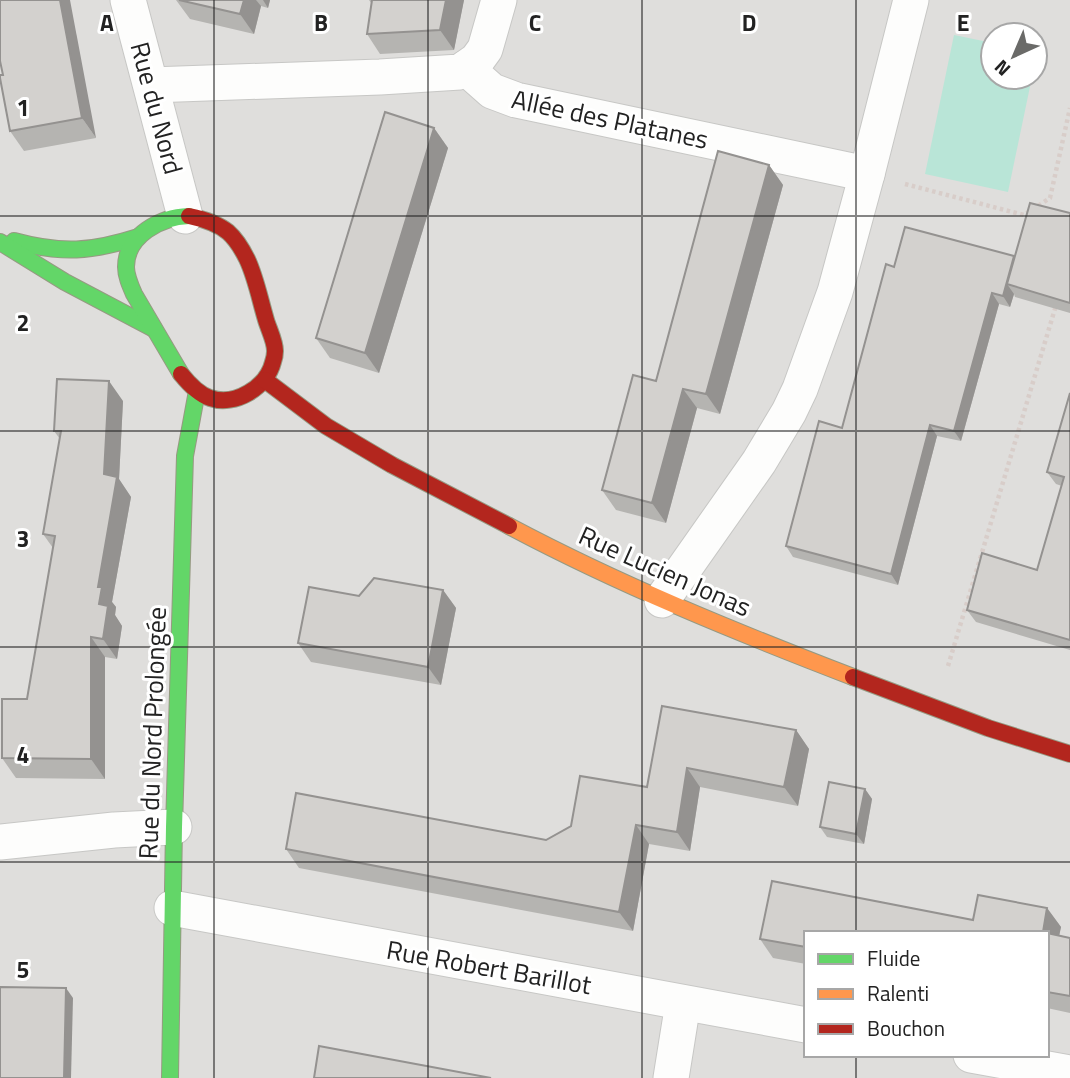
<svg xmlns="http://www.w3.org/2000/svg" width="1070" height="1078" viewBox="0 0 1070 1078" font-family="'Titillium Web',sans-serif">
<rect width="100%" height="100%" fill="#f0efeb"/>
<path fill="#dfdedc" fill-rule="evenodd" d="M0,0h1070v1078h-1070zM993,35h42v42h-42zM806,933h241v122h-241z"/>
<path fill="#b9e5d7" d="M954,35l39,8v34h39l-24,115 -83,-18z"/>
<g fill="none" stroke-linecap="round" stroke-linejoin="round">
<g stroke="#c7c7c5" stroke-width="37">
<g id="street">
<path d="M128,0l57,216"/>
<path d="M466,68l26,23 24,9 351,74"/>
<path d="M151,85l229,-8 80,-5 17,-12 8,-11 14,-49"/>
<path d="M662,600l97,-138 30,-50 11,-23 35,-97 32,-118 44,-174"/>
<path d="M0,842l114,-12 60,-3"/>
<path d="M172,908l634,117"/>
<path d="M971,1055l99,18"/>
<path d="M671,1078l12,-75"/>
</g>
</g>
<g stroke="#969a82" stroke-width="18">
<g id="fast">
<path d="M14,241c48,13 77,11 124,-4"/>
<path d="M0,242l65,40 89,47"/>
<path d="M181,374l-47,-80c-4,-9 -8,-18 -8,-27 0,-32 35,-50 63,-51"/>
<path d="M170,1078l4,-251 11,-371 12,-65"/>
</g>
</g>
<g stroke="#969a82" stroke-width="18">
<path id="slow" d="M509,526c111,59 227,106 344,151"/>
</g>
<g stroke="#969a82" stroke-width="18">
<g id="jam">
<path d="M181,374c8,10 17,20 29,24 25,9 57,-11 63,-36 1,-3 2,-8 2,-11 0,-10 -6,-21 -9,-31 -6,-20 -10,-42 -19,-61 -5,-10 -11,-20 -19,-27 -11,-9 -25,-13 -39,-16"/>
<path d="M265,380l61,46 66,39 117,61"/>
<path d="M853,677l135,51 82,26"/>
</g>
</g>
<g stroke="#d8cdc9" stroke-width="4.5" stroke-dasharray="3.5 3.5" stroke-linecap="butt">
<path d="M905,184l119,31 26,-17 20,-90"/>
<path d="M948,666l109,-364"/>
</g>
<use href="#street" stroke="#fdfdfc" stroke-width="35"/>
<use href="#fast" stroke="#63d668" stroke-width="16"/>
<use href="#slow" stroke="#ff974d" stroke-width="16"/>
<use href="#jam" stroke="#b3261e" stroke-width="16"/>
</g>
<g fill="#b5b4b1">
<path d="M0,0l96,138 -72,13 -14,-20 -7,-56z"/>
<path d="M176,0h94l-2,8 -7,-2 -7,28 -64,-15z"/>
<path d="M369,0h95l-10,50 -74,4 -13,-20 5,-30z"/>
<path d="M434,128l14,20 -69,225 -49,-15 -14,-20z"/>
<path d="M769,165l14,20 -63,229 -23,-6 -31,115 -50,-13 -14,-20 54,-109z"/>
<path d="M1070,213v100l-55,-16 -1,-3 -4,13 -11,-3 -38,137 -24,-5 -39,149 -105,-28 -7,-11 56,-118 52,-161 120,-9z"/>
<path d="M1070,393v257l-94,-28 -9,-12 70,-40 25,-84 -6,-2 -9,-12z"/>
<path d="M123,401l-4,78 12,18 -19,105 4,5 -1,8 7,11 -5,33 -12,-2v122l-89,-1 -14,-20 25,-59 26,-151 -10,-14 17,-95 -6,-8z"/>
<path d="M443,590l13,18 -15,77 -130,-23 -13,-19 61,-47z"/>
<path d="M662,706l134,24 13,19 -11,57 -98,-19 -10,64 -41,-7 -16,87 -334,-63 -13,-19 260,-9 101,-53z"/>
<path d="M865,789l7,10 -8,45 -37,-7 -7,-10z"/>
<path d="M772,881l201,39 5,-25 69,13 14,19 -2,8 11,3v75l-23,-5v-75h-241v31l-33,-6 -13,-19z"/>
</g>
<g fill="#949290">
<path d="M60,0h10l26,138 -14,-20z"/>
<path d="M244,0h12l5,6 -7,28 -14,-20z"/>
<path d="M263,0h7l-2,8z"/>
<path d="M446,0h18l-10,50 -14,-20z"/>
<path d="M434,128l14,20 -69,225 -14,-20z"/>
<path d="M769,165l14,20 -63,229 -14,-20z"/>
<path d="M1014,256l7,11 -14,17 7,10 -4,13 -7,-11z"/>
<path d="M992,293l7,11 -38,137 -7,-10z"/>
<path d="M109,381l14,20 -4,78 12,18 -19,105 4,5 -1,8 7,11 -5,33 -14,-20 -5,-52z"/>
<path d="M683,389l14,19 -31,115 -14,-20z"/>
<path d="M930,425l7,11 -39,149 -7,-11z"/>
<path d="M443,590l13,18 -15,77 -13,-18z"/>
<path d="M91,637l14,20v122l-14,-20z"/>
<path d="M796,730l13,19 -11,57 -14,-19z"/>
<path d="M687,768l13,19 -10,64 -13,-19z"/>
<path d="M865,789l7,10 -8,45 -8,-10z"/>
<path d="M636,825l13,19 -16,87 -14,-19z"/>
<path d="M1047,908l14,19 -5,24 -13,-18z"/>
<path d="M66,988l7,10 -2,80h-7z"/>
</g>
<g fill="#d3d1ce" stroke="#949290" stroke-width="2">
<path d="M0,0h60l22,118 -72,13 -10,-53v-3h3l-3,-14z"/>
<path d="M179,0h65l-4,14z"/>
<path d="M372,0h74l-6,30 -73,4z"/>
<path d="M385,112l49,16 -69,225 -49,-15z"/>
<path d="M718,151l51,14 -63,229 -23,-5 -31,114 -50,-13 31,-115 23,6z"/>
<path d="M1030,203l40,10v90l-63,-19z"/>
<path d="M905,227l109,29 -11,40 -11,-3 -38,138 -24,-6 -39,149 -105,-28 33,-125 23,7 44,-164 8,3z"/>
<path d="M57,379l52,2 -5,93 13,3 -19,110h4l-3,17 9,2 -5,33 -12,-2v122l-89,-1v-59h25l28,-163 -12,-2 18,-103h-7z"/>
<path d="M1070,393v247l-103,-30 15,-57 55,17 27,-93 -17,-5z"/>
<path d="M374,578l69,12 -15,77 -130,-24 11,-56 50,9z"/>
<path d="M662,706l134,24 -12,57 -97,-19 -10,64 -41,-7 -17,87 -333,-63 10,-56 250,47 25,-14 9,-50 67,11z"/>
<path d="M829,782l36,7 -9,45 -36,-7z"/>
<path d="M772,881l201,39 5,-25 69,13 -4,24 2,1h-239v14l-46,-8z"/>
<path d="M1047,933l23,5v58l-23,-4z"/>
<path d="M0,987l66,1 -2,90h-64z"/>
<path d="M319,1046l172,32h-177z"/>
</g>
<path fill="none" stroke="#222" stroke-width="2" stroke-opacity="0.55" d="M214,0v1078M428,0v1078M642,0v1078M856,0v933M0,216h1070M0,431h1070M0,647h1070M0,862h1070M856,1055v23"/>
<g text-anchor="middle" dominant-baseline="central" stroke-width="6" stroke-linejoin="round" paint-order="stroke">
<g font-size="26" fill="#222" stroke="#fff">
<text transform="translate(157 108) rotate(75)">Rue du Nord</text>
<text transform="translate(610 119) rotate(12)">Allée des Platanes</text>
<text transform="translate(665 571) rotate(24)">Rue Lucien Jonas</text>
<text transform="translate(152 733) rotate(-88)">Rue du Nord Prolongée</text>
<text transform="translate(489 967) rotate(10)">Rue Robert Barillot</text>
</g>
</g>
<g font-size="23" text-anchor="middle" font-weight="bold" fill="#222" stroke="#fff" stroke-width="6" stroke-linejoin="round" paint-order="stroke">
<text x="107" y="31">A</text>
<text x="321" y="31">B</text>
<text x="535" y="31">C</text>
<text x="749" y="31">D</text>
<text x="963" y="31">E</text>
<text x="23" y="116">1</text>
<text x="23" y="331">2</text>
<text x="23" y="547">3</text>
<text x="23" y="763">4</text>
<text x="23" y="978">5</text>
</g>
<rect x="804" y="931" width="245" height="126" fill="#ffffff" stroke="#a7a7a7" stroke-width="2"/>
<rect x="818" y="954" width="35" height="10" fill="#63d668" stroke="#a7a7a7" stroke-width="2"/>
<text x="867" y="966" font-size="21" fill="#222222">Fluide</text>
<rect x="818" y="989" width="35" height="10" fill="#ff974d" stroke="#a7a7a7" stroke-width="2"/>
<text x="867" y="1001" font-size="21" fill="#222222">Ralenti</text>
<rect x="818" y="1024" width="35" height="10" fill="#b3261e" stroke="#a7a7a7" stroke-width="2"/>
<text x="867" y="1036" font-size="21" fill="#222222">Bouchon</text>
<g transform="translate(1014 56) rotate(224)"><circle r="33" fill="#ffffff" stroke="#a7a7a7" stroke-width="2"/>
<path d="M0-5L12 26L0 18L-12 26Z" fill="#6a6a68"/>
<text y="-10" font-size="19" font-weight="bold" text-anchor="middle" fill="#222222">N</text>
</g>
</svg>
